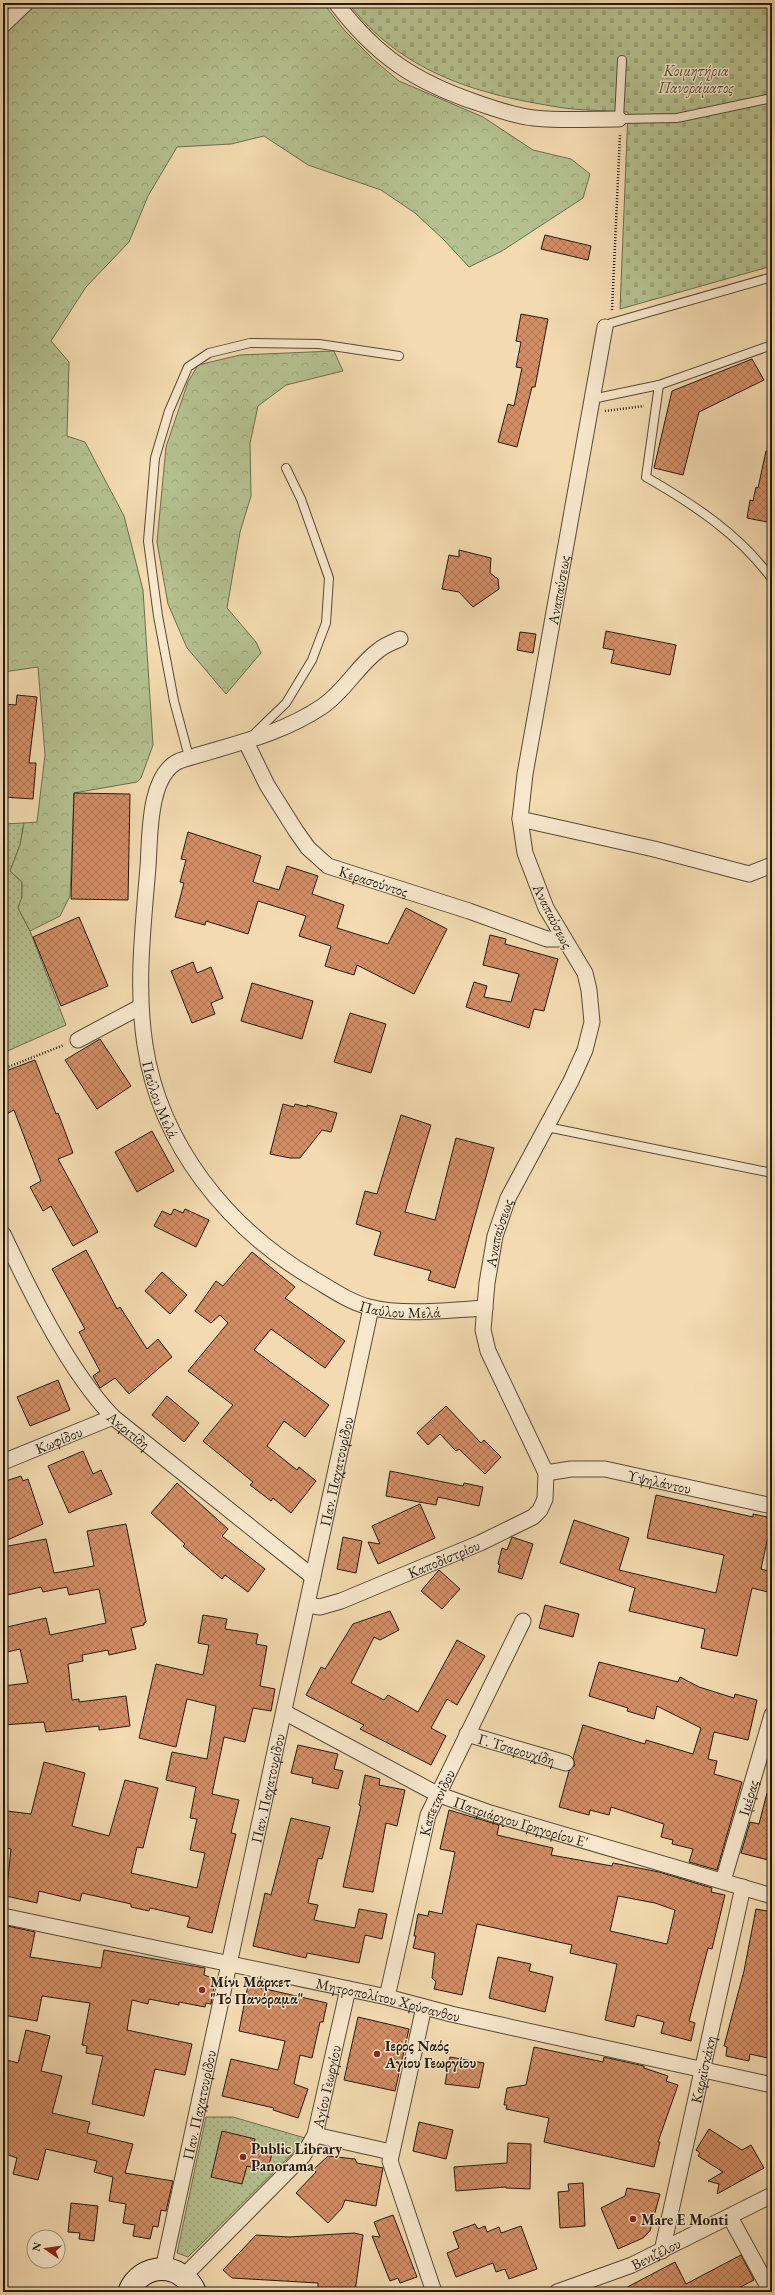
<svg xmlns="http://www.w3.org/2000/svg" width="775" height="2295" viewBox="0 0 775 2295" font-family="'EB Garamond',serif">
<defs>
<pattern id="grass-dots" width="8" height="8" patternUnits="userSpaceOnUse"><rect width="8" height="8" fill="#b5c190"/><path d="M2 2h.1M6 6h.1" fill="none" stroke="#9ba57b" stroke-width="1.8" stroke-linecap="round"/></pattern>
<pattern id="forest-crowns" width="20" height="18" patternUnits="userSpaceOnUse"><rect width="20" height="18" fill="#b5c190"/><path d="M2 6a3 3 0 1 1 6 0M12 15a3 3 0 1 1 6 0" fill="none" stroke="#9ba57b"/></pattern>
<pattern id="cemetery-stones" width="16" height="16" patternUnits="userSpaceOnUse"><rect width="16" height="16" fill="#b5c190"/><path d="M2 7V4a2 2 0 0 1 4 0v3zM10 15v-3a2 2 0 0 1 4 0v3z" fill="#9ba57b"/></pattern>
<pattern id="building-cross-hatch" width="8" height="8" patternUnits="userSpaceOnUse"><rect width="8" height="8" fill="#d48e66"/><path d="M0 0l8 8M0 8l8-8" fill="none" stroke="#ac7353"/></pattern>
</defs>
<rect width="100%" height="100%" fill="#f3dab0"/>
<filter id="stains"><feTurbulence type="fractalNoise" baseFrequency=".005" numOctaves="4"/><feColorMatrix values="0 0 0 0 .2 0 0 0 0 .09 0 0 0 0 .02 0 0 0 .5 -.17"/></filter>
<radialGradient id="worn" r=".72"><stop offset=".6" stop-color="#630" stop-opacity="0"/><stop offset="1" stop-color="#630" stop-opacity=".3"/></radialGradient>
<g fill="url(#grass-dots)" stroke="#6c6e50">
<path d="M24,823l-4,22 -10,26 12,11v15l-4,11 12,23 36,94 -63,28v-229z"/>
<path d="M206,2117h27l72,21 -7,10 -110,109 -11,-4z"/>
</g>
<g fill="url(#forest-crowns)" stroke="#6c6e50">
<path d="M3,3h320l22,28 29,29 25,21 84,36 50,33 38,9 19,15 -7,24 -81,53 -33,16 -26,-28 -28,-26 -34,-23 -73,-25 -44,-29 -33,8 -54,3 -29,49 -19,46 -43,45 -35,54 18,21 -2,74 18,6 39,74 19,74 10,155 -12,33 -4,4 -63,11 -4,103 -10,20 -30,15 -12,-23 4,-11v-15l-12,-11 10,-26 4,-22 13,-1 8,-67 -7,-88 -35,5z"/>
<path d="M334,351l9,20 -57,14 -28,21 -8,37 1,53 -11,36 -13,76 29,34 5,11 -35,41 -39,-46 -19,-44 -11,-62 9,-95 22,-65 10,-17 42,-10z"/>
</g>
<path fill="url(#cemetery-stones)" stroke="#6c6e50" d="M348,3h424v263l-152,43 8,-197c-25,-2 -52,-1 -76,-6 -81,-13 -152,-36 -204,-103z"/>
<g fill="url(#building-cross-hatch)" stroke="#221a10" fill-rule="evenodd">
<path d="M545,235l46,11 -3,14 -47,-11z"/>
<path d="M521,314l27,5 -13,68h-3l-15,60 -19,-5 10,-38 6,2 8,-38 -6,-1 5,-25 -5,-1z"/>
<path d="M752,359l12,21 -65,32 -16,63 -29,-7 18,-77z"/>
<path d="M766,451h6v72l-25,-5 3,-18 3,1 3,-14 2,1z"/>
<path d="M459,550l32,8 -1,15 8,6 1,10 -26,18 -14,-15 -17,-3 7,-34 10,2z"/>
<path d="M606,631l70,14 -6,30 -59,-12 3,-13 -11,-2z"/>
<path d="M520,632l16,2 -3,19 -16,-3z"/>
<path d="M17,695l20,2 -8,66h7l-3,36 -30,-2v-93l13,1z"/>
<path d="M74,793l56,1 -2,106 -57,-1z"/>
<path d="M188,832l73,24 -8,26 26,8 8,-24 31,10 -6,18 32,11 -7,23 51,16 18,-36 41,21 -33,65 -57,-29 -3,10 -29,-9 6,-20 -32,-10 7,-20 -48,-15 -10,33 -42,-13 -1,4 -30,-8 9,-34 -4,-1 6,-22 -5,-1z"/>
<path d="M79,917l29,69 -47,20 -28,-69z"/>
<path d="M490,935l16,4 -1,5 53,15 -14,52 -10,-2 -5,19 -63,-21 8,-25 13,4 -3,11 27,5 8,-28 -36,-9z"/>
<path d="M193,962l4,11 14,-6 12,31 -12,5 4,11 -23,9 -21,-52z"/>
<path d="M252,983l61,18 -11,38 -61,-18z"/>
<path d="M350,1013l36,11 -15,49 -37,-11z"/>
<path d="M100,1039l31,47 -34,23 -32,-49z"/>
<path d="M35,1060l21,54 2,-1 15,40 -15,6 40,73 -25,14 -22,-40 -8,5 -13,-24 11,-6 -27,-71 -11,6v-44z"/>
<path d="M283,1104l11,3 1,-3 12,3v-2l30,8 -6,19 -9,-2 -22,28h-10l-20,-4z"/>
<path d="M401,1115l30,10 -26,87 30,8 21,-82 38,10 -39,140 -27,-8 3,-9 -57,-16 7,-23 -25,-8 9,-33 12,3z"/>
<path d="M152,1131l22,40 -37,21 -22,-40z"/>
<path d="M174,1209l9,4 2,-4 24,11 -13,27 -42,-21 8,-15 9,4z"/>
<path d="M86,1250l31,59 3,-2 27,42 11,-10 14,18 -43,37 -14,-16 -15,10 -7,-12 7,-5 -21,-39 6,-3 -33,-60z"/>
<path d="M252,1252l43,35 -10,11 60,43 -20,27 -54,-39 -17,21 75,55 -24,32 -21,-16 -17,25 30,24 2,-3 17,14 -25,32 -18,-15 -2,3 -21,-16 3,-3 -50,-41 30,-36 -45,-34 40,-48 -8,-8 -9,8 -16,-12 21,-30 7,5z"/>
<path d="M162,1272l25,23 -17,19 -25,-23z"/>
<path d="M58,1380l12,30 -40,16 -13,-29z"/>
<path d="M167,1396l32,27 -15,19 -32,-27z"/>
<path d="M446,1406l35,37 3,-3 17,17 -16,17 -26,-25 -3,2 -16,-17 -12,11 -11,-12z"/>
<path d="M83,1451l10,23 8,-4 11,24 -43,19 -21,-47z"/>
<path d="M390,1471l73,15 1,-3 19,4 -4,19 -41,-9 -2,8 -50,-9z"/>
<path d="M21,1476l2,5 5,-2 15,45 -40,18v-60z"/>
<path d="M177,1483l51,46 -6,7 43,33 -17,23 -23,-17 -3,4 -39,-33 2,-2 -34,-31z"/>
<path d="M656,1495l97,22v-3l19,4 -11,51 11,3v21l-20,-5 -15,68 -36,-8 4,-19 -76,-18 6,-23 -75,-25 14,-43 55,18 -10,32 97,23 8,-38 -77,-17z"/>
<path d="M420,1504l15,34 -57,26 -10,-22 12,2 -8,-18z"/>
<path d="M126,1524l20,98 -2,1v2l-13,3 5,21 -27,6 -1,-5 -26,5 1,6 -15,3 4,36 7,-1v3l47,-6 4,30 -31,4v-4l-53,6 -2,-10 -41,3v-39l25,-3 -8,-34 -17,4v-25l43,-10 4,17 56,-12 -7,-34 -30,6 -2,-8 -24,5 -2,-5 -38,9v-49l43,-8 8,34 40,-7 -7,-35z"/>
<path d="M343,1537l19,4 -6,32 -19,-4z"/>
<path d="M512,1537l21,7 -11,35 -24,-7 2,-7 -2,-1 4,-16 5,2z"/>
<path d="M439,1570l21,19 -18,20 -21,-18z"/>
<path d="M545,1605l34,9 -6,23 -34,-9z"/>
<path d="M390,1611l9,19 -19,10 -6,-3 -23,46 33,17 4,-5 30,17 39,-72 28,16 -28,49 -10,-6 -16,29 15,8 -15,29 -71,-36 4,-4 -58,-30 15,-28 4,2 28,-45z"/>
<path d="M203,1615l24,4 -2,10 33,5 -2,10 11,2 -7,40 15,3 -4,22 -18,-3 -8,34 -21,-5 -12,57 27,6 -8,33 5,1 -24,99 -25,-6 3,-10 -40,-9 -1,3 -18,-4v-3l-49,-11 -2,8 -41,-10 -2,12 -31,-7 5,-47 -5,-1 1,-37 24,3 13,-52 41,11 -13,53 37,10 16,-56 33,8 -15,60 -6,-1 -6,26 66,15 8,-35 -15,-3 7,-31 -7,-1 6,-31 -30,-7 6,-28 35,7 9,-53 -29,-7 -11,48 -37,-9 17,-74 47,11 6,-30 -11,-2z"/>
<path d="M599,1662l79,20 2,-5 19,10 35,11 1,-4 22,6 -9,40 -34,-8 -6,27 9,2 -3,13 28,8 -25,88 -28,-8 4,-13 -21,-5 1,-4 -12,-3 3,-13 -53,-17 -2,8 -19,-5 -1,5 -30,-8 10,-36 6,-6 -2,-7 10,-33 62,19 1,-4 47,14 8,-26 -44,-22 -3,13 -27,-8 1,-3 -39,-12z"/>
<path d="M298,1745l40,9 -4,15 9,2 -5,18 -26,-6 1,-5 -22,-5z"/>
<path d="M365,1775l15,4 -1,6 26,5 -8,36 -11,-3 -13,69 -30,-5 18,-81 -2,-1z"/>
<path d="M767,1793h5v68l-31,-8 9,-31 9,2z"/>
<path d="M449,1810l50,15 -2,10 56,13 -2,7 61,11 1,-3 46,9 53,16 -1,4 14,3 -13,54 -4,-1 -19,73 6,2 -4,18 -30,-8 3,-11 -27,-7 -3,12 -29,-7 12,-56 -47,-11 2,-8 -95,-21 -15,71 -28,-6 2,-7 -4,-4 3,-25 -22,-5 3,-12h-2l4,-22 10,2 1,-5 13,3 13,-62 -15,-3zM618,1896l37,7 20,7 -8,34 -57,-13z"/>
<path d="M291,1818l39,9 -8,32 -4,-1 -10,45 10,2 -4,15 41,8 4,-19 28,5 -5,25 -17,-4 -6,28 -52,-10 -1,5 -53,-12 12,-53 6,2z"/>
<path d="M756,1909l16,3v64l-5,27 5,1v55l-22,-5 -1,7 -23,-5 1,-9 -3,-1 20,-75z"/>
<path d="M3,1925l32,7 -5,25 71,11 3,-18 101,18 -1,7 11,4 -4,25 -5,-1 -1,4 -26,-5v3l-30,-6 -1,5 -16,-4 -5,30 65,14 -7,31 -30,-6 -11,47 -52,-12 11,-48 -17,-3 1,-7 -5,-1 8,-42 -48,-7 -5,25 -34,-6v-52l4,-16 -4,-1z"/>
<path d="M498,1957l33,7 -2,7 24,6 -8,35 -56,-14z"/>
<path d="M248,1985l79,18 -4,19h-3l-8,36 -12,-3 -6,29 14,5 -10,29 -25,-8 1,-2 -52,-12 9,-37 47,11 7,-29 -46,-10z"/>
<path d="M358,2017l51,12 -14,62 -51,-11z"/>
<path d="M26,2030l24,6 -9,35 21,5 -10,37 38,9 -3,11 46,11 -8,29 48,8 -7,30 -5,-1 -3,17 -5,-1 -3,13 -17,-3 2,-11 -12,-2 3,-19 -17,-3 4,-24 -19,-5 3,-11 -51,-12 -8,31 -25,-6 4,-16 -14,-5v-94l15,4z"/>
<path d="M534,2047l69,15 1,-5 40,9v2l24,8 -2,5 12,4 -20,57h2l-6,25 -110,-25 5,-24 -43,-9 1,-4h-3l3,-17 19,-3z"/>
<path d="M450,2057l34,6 -5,25 -34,-4z"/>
<path d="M419,2122l34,8 -7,29 -33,-8z"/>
<path d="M709,2129l33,21 9,-5 13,23 -47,26 2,-10 -11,-3 15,-9 -25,-16 2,-3 -4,-3z"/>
<path d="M222,2131l33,8 -2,10 19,5 -5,17 -20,-5 -5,18 -31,-7z"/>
<path d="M508,2143l23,1 -1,45 -24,-1v-1l-50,4 -2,-24 53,-4z"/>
<path d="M328,2156l27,3 2,4 26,5 -7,38 -31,-6 -3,8 -14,15 -32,-30 20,-21 -3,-2z"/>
<path d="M583,2183l2,43 -25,2 -2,-36 11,-1 -1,-7z"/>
<path d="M627,2188l33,6 -10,37 -7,7 -25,11 -17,-41 24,-12z"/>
<path d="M71,2203l27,3 -4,35 -15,-2 1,-6 -12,-1z"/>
<path d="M393,2215l24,62 -17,6 -2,-5 -8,3 -18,-45 8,1 -6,-15z"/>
<path d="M475,2224l3,5 7,-3 2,6 12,-5 2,6 20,-7 16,43 -28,10 -4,-10 -9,3 -3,-9 -37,14 -9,-24 12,-5 -6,-16z"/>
<path d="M354,2233l9,2 -8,57 -37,-5v-4l-86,-5 -9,-8 33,-35 33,2z"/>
<path d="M741,2255l13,25 -23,12h-113l57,-30 11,22z"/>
</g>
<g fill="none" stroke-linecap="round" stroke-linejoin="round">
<g stroke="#564a38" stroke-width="10">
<g id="service">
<path d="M622,60l-3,59 58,-1 95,-20"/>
<path d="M605,327l6,-4 161,-46"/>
<path d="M659,385l-13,92c47,27 93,57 126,102"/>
<path d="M592,399l67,-14 113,-40"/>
<path d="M252,736l34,-33 26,-43 14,-37 3,-45 -28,-79 -15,-31"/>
<path d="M189,757l-15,-56 -16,-85 -10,-75 7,-83 14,-47 19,-44 21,-14 41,-10 69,1 80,12"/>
<path d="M547,1127l225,46"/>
</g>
</g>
<g stroke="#564a38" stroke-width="17">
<g id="minor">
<path d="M336,3c40,53 79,79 142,100 18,6 36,13 56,15 28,3 57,1 85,1"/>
<path d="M3,25l23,-22"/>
<path id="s1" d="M400,639c-7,3 -15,6 -21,11 -21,15 -33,40 -56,56 -44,30 -95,39 -144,55 -31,14 -29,76 -31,106 -5,60 -12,119 -3,178 15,100 83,184 169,234 17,10 35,23 55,28 34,9 81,3 116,1"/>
<path id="s2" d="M246,742l21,43 29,46 12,17 20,18 141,45 78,28h16"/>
<path d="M520,819l134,30 95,25 23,-9"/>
<path d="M78,1040l62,-33"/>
<path id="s3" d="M3,1234c28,59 65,136 110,183l200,160"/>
<path id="s4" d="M3,1462l110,-45"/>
<path id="s5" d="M546,1473l25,-4h34l167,37"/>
<path id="s6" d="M307,1605l13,2 21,-6 139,-58 53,-26 7,-7 5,-11 1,-26 -58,-122 -5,-21 4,-47 8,-47 13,-38 63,-117 14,-31 7,-28 -3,-32 -4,-17 -39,-65 -21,-55 -5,-34 5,-45 80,-447"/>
<path id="s7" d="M284,1712l153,82 53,19 282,83"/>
<path id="s8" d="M467,1734l99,29"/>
<path id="s9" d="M723,1881l49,-166"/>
<path id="s10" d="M3,1916l384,81 64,17 321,71"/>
<path id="s11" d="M387,1997l41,-182 95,-194"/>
<path d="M424,2007l-34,154 44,131"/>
<path d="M315,2135l76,17"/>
<path d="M730,2217l41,75"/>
<path id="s12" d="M662,2251l81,-364"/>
<path id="s13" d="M163,2269l208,-961"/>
<path id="s14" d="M184,2276l119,-120 12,-21 33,-146"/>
<path id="s15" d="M557,2292l75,-27 140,-70"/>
</g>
</g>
<g stroke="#221a10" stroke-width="24">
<path id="secondary" d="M129,2292c12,-30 53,-31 66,0"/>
</g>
<g stroke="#221a10" stroke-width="2.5" stroke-dasharray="1 2" stroke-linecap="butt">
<path d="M612,310l8,-175"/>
<path d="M605,411l39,-5"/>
<path d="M3,1069l61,-24"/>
</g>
<use href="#service" stroke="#f7e7cc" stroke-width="8"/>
<use href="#minor" stroke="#f7e7cc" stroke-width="15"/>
<use href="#secondary" stroke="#f7e7cc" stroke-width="22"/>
</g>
<g fill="#8f2418" stroke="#f7e7cc" stroke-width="1.5">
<circle cx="202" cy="1990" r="4"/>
<circle cx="377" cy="2054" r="4"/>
<circle cx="243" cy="2157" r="4"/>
<circle cx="633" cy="2219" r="4"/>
</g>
<g text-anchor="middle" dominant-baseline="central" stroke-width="3" stroke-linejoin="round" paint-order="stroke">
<g font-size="15" font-style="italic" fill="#4e4c36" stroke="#f7e7cc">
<text x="696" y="70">Κοιμητήρια<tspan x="696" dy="17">Πανοράματος</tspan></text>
</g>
<g font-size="15" fill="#221a10" stroke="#f7e7cc">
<text stroke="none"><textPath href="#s6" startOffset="1231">Αναπαύσεως</textPath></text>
<text stroke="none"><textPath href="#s2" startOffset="198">Κερασούντος</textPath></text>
<text transform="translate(553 916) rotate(63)">Αναπαύσεως</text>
<text stroke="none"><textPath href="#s1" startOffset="608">Παύλου Μελά</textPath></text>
<text stroke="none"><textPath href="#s6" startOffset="548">Αναπαύσεως</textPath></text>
<text stroke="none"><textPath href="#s1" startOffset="943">Παύλου Μελά</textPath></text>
<text stroke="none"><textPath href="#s3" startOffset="235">Ακριτίδη</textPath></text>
<text stroke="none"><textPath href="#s4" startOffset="60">Κωφίδου</textPath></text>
<text stroke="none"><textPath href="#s13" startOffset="816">Παν. Παχατουρίδου</textPath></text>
<text stroke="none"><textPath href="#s5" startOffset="115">Υψηλάντου</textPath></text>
<text stroke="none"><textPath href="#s6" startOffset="146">Καποδίστρίου</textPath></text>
<text stroke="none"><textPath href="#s8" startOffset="52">Γ. Τσαρουχίδη</textPath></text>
<text stroke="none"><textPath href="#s13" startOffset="492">Παν. Παχατουρίδου</textPath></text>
<text stroke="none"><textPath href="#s9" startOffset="87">Ιμέρας</textPath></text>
<text stroke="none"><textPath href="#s11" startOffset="201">Καπετανίδου</textPath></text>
<text stroke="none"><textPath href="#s7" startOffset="262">Πατριάρχου Γρηγορίου Ε'</textPath></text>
<text stroke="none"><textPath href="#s10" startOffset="394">Μητροπολίτου Χρύσανθου</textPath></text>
<text stroke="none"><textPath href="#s12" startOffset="186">Καραϊσκάκη</textPath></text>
<text stroke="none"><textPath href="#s14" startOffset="243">Αγίου Γεωργίου</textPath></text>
<text stroke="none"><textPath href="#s13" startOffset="168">Παν. Παχατουρίδου</textPath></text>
<text stroke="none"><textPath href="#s15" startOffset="106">Βενιζέλου</textPath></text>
</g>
<g font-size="15" font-weight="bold" fill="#221a10" stroke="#f7e7cc" text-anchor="start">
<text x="210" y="1981">Μίνι Μάρκετ<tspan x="210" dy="17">"Το Πανόραμα"</tspan></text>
<text x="385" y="2045">Ιερός Ναός<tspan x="385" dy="17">Αγίου Γεωργίου</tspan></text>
<text x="251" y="2148">Public Library<tspan x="251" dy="17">Panorama</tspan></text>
<text x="641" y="2219">Mare E Monti</text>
</g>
</g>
<rect width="775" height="2295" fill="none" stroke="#f3dab0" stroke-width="16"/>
<rect x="4" y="4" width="767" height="2287" fill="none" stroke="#221a10" stroke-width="2"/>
<rect x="8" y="8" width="759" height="2279" fill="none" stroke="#221a10"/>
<g transform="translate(46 2249) rotate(283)"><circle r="19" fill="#f7e7cc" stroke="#a29581"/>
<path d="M0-3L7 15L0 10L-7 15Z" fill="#8f2418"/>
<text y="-6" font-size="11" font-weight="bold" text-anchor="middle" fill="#221a10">N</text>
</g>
<rect width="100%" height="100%" filter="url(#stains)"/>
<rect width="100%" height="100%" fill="url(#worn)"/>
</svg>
